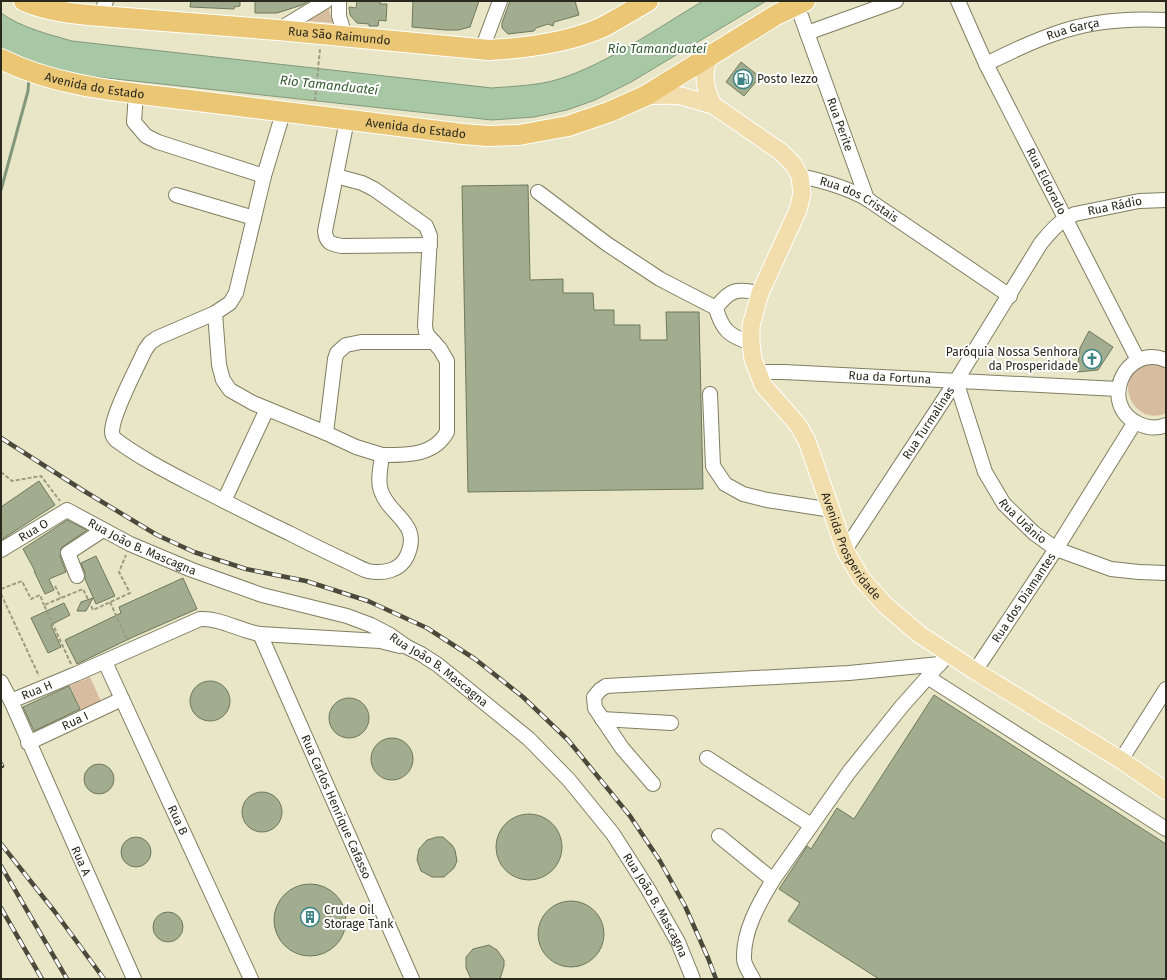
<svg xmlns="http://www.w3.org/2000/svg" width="1167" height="980" viewBox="0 0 1167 980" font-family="'Fira Sans',sans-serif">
<rect width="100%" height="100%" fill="#e8e6c6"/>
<g fill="#d8bc9f">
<path d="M331,5l-2,6 4,12 -26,-2z"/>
<path d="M1150,362l16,3v48c-32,15 -58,-37 -16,-51z"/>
<path d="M90,677l12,27 -20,8 -12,-26z"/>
</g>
<path fill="#a8c7a4" stroke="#82987c" d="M703,1h63l-135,81 -36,18 -28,10 -33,7 -42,3 -386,-42 -40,-5 -33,-9 -32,-14v-37c21,15 47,21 71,28l420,47c22,-2 45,-2 67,-9 48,-15 100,-52 144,-78z"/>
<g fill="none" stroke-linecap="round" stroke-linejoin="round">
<path stroke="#82987c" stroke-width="3" d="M1,190l27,-99 1,-14"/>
</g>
<g fill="#a2ac8f" stroke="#6e785c">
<path d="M191,1h49v5l-6,1v2l-44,-2z"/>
<path d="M255,1h54l-7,4 -25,8h-22z"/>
<path d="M357,1h23v3h7l-1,17 -7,-1 -1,6h-9v-2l-12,-1 -7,-8 -1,-8 7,1z"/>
<path d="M413,1h66l-9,26 -12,3h-12l-34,-3z"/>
<path d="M510,1h65l4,14 -25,7 -1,4 -5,-2 -12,4 -2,3 -26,3 -6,-6v-5z"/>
<path d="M741,62l19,15 -16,19 -18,-14z"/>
<path d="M528,185l2,95 33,-1v14h30l1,17h20v15h26v15h27l-1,-28h33l4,177 -235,3 -6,-306z"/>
<path d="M1089,331l24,16 -15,23 -21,2 3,-24z"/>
<path d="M39,481l16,24 -54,35v-33z"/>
<path d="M67,520l20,10 -26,18 -1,8 6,16 -17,7 5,11 -9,4 -11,-23h1l-12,-22z"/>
<path d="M96,556l19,40 -19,8 -11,-25v-6l-4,-10z"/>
<path d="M183,578l14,31 -64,28 -56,27 -12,-24 56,-27 -2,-6z"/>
<path d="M93,598l-7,13h-9l4,-9z"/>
<path d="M64,603l6,12 -19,10 10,22 -13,6 -17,-35z"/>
<circle cx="210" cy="701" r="20"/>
<path d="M69,686l11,23 -46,22 -11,-24z"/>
<path d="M934,695l232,149v135h-287l-91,-58 12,-18 -21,-14 27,-41 1,-2 4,3 26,-41 17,11z"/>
<circle cx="349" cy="718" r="20"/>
<circle cx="392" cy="759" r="21"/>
<circle cx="99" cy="779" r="15"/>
<circle cx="262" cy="812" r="20"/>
<circle cx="529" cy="847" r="33"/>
<circle cx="136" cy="852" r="15"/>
<path d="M437,837h6l9,8 3,5 2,11 -3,7 -10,9h-12l-11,-6 -4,-11 1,-6 1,-5 8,-9z"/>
<circle cx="310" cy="920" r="36"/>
<circle cx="571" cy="934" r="33"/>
<circle cx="168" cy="927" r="15"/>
<path d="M489,945l8,5 7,10v6l-4,13h-29l-5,-11v-11l7,-8z"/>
</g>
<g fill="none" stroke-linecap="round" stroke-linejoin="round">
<g stroke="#807e61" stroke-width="16">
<g id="minor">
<path d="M339,1v15l6,20"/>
<path id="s1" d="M958,1l28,63 152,296"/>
<path id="s2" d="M797,5l70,194"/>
<path d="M100,16l6,-15"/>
<path d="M278,30l48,-29"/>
<path d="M807,33l89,-32"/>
<path d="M482,49l18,-48"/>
<path id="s3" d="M986,64c22,-11 45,-22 68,-30 35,-13 75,-16 112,-14"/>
<path d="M136,93l-2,29 12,14 12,6 106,34"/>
<path d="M283,113l-19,63 -28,117 -6,10 -15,10 -58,25 -7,5 -5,7c-8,18 -33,64 -33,82 0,3 2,6 4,8 23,17 48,30 73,43 33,17 66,34 100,50 19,10 38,19 57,28 7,3 15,8 22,10 15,3 32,0 39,-15 15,-33 -17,-39 -26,-65 -4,-11 0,-25 1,-36 24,0 52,1 65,-23v-71l-7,-12 -11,-12 -3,-5 -1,-6 5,-90 -4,-10 -52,-37 -12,-6 -26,-7"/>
<path d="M347,120l-22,111c1,12 6,13 17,15l88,-1"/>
<path id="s4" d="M800,176c24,5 46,11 67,23l143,97"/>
<path d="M538,192l69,52 53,35 56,29"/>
<path d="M176,195l78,23"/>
<path d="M215,313l4,52 4,15 7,10 23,13 73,30"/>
<path d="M751,343c-22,-7 -29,-13 -35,-35 14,-19 21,-20 44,-15"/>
<path d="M1166,360c-42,-17 -68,46 -27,64 9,4 18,5 27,1"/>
<path id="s5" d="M757,372h27l334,17"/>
<path id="s6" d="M956,381l29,91 19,32 30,29 22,16 55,20 28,3 27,1"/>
<path d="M710,394l3,72 12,18 18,10 24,6 65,10"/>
<path d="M382,455l-26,-8 -30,-14 9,-74 2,-6 9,-8 15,-3h73"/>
<path d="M224,501l43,-92"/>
<path id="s7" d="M1,550l66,-40 63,34 62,26 70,25 85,21 24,9 19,10 17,12 14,7 17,11 91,74 40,41 44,54 35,55 30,53 15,37"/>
<path id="s8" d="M845,550l111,-169 85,-138c10,-12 19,-23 34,-29l64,-13 27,-1"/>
<path d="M77,576l-9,-23 35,-23"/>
<path id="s9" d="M260,634l152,345"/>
<path id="s10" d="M105,662l146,317"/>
<path id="s11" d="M975,671l81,-122 79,-127"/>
<path d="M929,678l237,151"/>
<path d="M1,682l10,19"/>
<path d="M602,719l69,4"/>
<path id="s12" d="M28,743l94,-44"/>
<path d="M707,758l104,67"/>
<path d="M1121,760l45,-71"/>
<path d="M653,784l-31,-36 -27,-40 -1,-11 6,-7 6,-4 243,-13 91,-9"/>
<path d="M719,836l54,44 76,-108 53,-66 41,-46"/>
<path id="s13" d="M134,979l-123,-278 65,-27 124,-55c21,-1 40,12 60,15l120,7 20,5"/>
<path d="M753,979c-3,-6 -9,-14 -9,-20 -1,-28 15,-56 29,-79"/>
</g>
</g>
<g stroke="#fff" stroke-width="19">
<g id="major">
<path d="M708,58c-5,20 -4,28 5,47"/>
<path id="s14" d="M645,96l22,-1 14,1 32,9 68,47 12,12 7,12 2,18 -4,16 -38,83 -9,33v17l2,16 10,26 35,40 9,16 38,109 16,28 24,27 34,29 56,37 146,89 45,31"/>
</g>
</g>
<g stroke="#fff" stroke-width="22">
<g id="highway">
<path id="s15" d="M24,1c20,9 42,12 64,14l190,15 211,20c38,-2 79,-7 114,-23 15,-8 30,-17 45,-26"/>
<path id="s16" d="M1,59c58,29 125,33 189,41 91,12 182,23 273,34l25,2 31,-1 49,-9 41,-14 36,-16 131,-81 29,-14"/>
</g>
</g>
<g stroke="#9c9b83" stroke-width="2" stroke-dasharray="4 2" stroke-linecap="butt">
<path d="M315,101l5,-52"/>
<path d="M1,472l11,9 29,-5 19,25"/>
<path d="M55,586l6,12"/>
<path d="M1,589l21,-8 9,18 9,-4 4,10"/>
<path d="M1,594l38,82"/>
<path d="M110,602l17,37"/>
<path d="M71,664l-27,-59 39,-16 10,21 37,-17 -11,-21 7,-17"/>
</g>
<use href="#minor" stroke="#fff" stroke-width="14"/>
<use href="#major" stroke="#f2ddac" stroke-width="17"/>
<use href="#highway" stroke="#eac675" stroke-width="20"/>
<g stroke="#4a493a" stroke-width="4.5">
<g id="rail">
<path d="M1,438l83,53 73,44 37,17 52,17 60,12 62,20 59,27 48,31 48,38 45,43 62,76 30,45 25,45 23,52 8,21"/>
<path d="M1,764l1,2"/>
<path d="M1,844l54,68 49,67"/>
<path d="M1,866l66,113"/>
<path d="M1,908l41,71"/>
</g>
</g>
<use href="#rail" stroke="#fff" stroke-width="3" stroke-dasharray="9" stroke-linecap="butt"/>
</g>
<defs>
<g id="fuel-ring" transform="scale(1)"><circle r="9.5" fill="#fff" stroke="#3b8385" stroke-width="1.5"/><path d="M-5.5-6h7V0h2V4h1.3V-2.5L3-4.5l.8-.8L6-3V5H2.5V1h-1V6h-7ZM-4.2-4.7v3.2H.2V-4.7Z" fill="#3b8385"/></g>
<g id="church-ring" transform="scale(1)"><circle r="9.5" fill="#fff" stroke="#3b8385" stroke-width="1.5"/><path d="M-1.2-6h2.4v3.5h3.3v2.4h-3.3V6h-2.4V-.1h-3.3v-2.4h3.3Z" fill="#3b8385"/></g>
<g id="building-ring" transform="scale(1)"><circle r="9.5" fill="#fff" stroke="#3b8385" stroke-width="1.5"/><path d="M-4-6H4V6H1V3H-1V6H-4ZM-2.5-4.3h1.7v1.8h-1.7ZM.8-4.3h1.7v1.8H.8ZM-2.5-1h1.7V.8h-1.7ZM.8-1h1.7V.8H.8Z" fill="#3b8385"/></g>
</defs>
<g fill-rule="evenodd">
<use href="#fuel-ring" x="743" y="79"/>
<use href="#church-ring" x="1092" y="359"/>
<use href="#building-ring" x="310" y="917"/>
</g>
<g text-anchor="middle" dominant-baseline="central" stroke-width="4" stroke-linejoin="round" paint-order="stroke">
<g font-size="12" fill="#2a291d" stroke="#fff">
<text stroke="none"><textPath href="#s3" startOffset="94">Rua Garça</textPath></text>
<text stroke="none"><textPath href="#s15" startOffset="318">Rua São Raimundo</textPath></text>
<text stroke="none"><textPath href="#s16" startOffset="98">Avenida do Estado</textPath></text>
<text stroke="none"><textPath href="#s2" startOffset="127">Rua Perite</textPath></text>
<text stroke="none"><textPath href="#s16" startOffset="422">Avenida do Estado</textPath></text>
<text stroke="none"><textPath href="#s1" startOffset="201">Rua Eldorado</textPath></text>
<text stroke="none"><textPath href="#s4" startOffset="64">Rua dos Cristais</textPath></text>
<text stroke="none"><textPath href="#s8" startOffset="450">Rua Rádio</textPath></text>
<text stroke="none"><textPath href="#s5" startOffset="133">Rua da Fortuna</textPath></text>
<text stroke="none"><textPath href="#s8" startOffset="152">Rua Turmalinas</textPath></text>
<text stroke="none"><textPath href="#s6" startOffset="158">Rua Urânio</textPath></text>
<text stroke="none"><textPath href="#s7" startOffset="38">Rua O</textPath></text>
<text stroke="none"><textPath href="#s14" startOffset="590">Avenida Prosperidade</textPath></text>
<text stroke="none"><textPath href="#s7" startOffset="161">Rua João B. Mascagna</textPath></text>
<text stroke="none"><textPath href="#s11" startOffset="88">Rua dos Diamantes</textPath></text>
<text stroke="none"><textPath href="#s7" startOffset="485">Rua João B. Mascagna</textPath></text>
<text stroke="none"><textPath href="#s13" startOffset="332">Rua H</textPath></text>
<text stroke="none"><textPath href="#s12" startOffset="52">Rua I</textPath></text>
<text stroke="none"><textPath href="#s9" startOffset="189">Rua Carlos Henrique Cafasso</textPath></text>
<text stroke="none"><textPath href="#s10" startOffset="174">Rua B</textPath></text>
<text transform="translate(81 861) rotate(66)">Rua A</text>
<text stroke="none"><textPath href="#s7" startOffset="809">Rua João B. Mascagna</textPath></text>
</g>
<g font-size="12" fill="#2a291d" stroke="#fff" text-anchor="start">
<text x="757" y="79">Posto Iezzo</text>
<text x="1078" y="352" text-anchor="end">Paróquia Nossa Senhora<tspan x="1078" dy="14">da Prosperidade</tspan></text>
<text x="324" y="910">Crude Oil<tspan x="324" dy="14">Storage Tank</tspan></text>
</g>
<g font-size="13" font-style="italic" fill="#325d2e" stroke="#fff">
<text x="657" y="48">Rio Tamanduateí</text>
<text transform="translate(329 85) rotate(6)">Rio Tamanduateí</text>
</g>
</g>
<rect width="1167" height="980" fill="none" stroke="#2a291d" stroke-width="4"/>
</svg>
